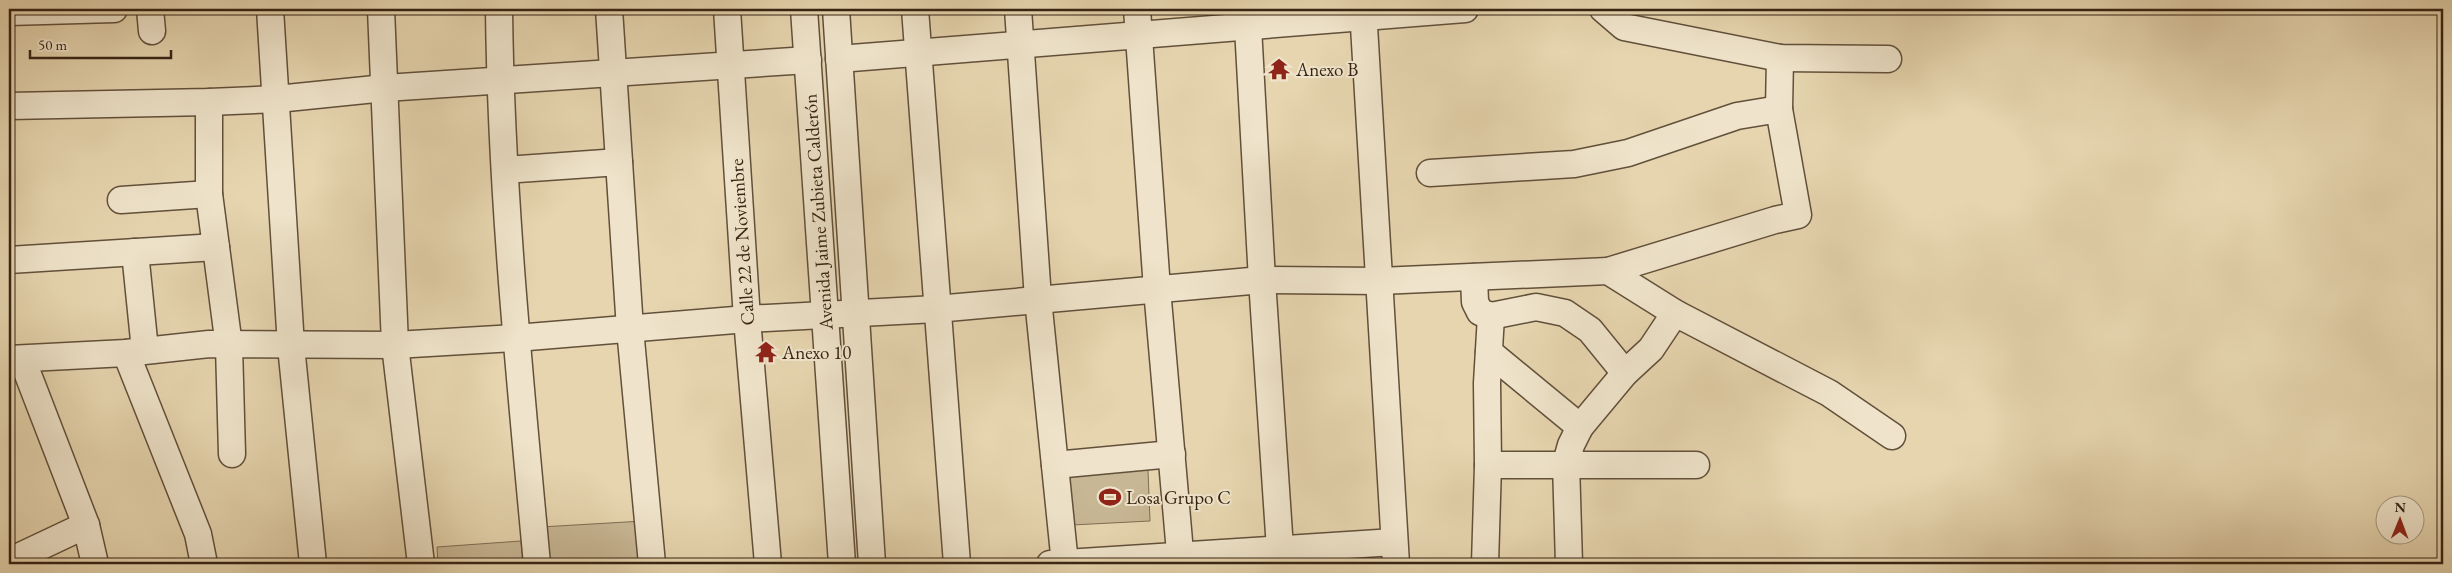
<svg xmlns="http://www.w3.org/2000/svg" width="2452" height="573" viewBox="0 0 2452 573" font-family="'EB Garamond',serif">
<rect width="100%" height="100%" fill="#e6d5af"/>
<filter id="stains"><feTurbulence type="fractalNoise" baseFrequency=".004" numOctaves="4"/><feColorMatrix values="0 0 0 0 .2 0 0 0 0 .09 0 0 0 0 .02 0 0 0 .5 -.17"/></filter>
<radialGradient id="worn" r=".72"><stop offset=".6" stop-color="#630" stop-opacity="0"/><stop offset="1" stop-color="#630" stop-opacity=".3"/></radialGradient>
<g fill="#c8b795" stroke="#7f6e54">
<path d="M1148,470l2,51 -78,4 -3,-51z"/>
<path d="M643,521l2,43h-101l-3,-37z"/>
<path d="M521,541l2,23h-85l-1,-17z"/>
</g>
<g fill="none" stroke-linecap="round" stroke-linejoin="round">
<g stroke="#62503b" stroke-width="29">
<g id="minor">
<path d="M150,9l2,22"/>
<path d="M270,9l21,337 22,218"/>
<path d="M381,9l14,336 26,219"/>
<path d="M499,9c2,185 21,371 38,555"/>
<path d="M609,9l21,320 22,235"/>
<path d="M727,9l20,310 21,245"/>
<path d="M804,9l38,555"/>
<path d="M836,9l36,555"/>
<path d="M915,9l42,555"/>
<path d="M1018,9l20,290 27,265"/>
<path d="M1137,9l20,280 24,275"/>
<path d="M1247,9l15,271 19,284"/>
<path d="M1363,9l33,555"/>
<path d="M1603,9l21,18 156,31 108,1"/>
<path d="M9,12l105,-3"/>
<path d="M839,59l626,-50"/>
<path d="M209,102v92l20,152 3,108"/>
<path d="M9,106l200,-4 68,-3 108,-11 423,-28"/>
<path d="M505,170l114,-8"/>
<path d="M1430,173l144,-9 54,-11 109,-37 42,-7"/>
<path d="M121,200l88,-6"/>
<path d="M135,252l10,98"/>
<path d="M9,260l207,-13"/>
<path d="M1608,271l167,-51 23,-5 -19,-106 1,-51"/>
<path d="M1474,277l1,25 5,10 11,4 45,-9 29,6 25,17 35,43"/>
<path d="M1489,352l91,75"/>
<path d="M126,353l72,181 6,30"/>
<path d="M9,359l117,-6 83,-9 186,1 121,-7 231,-19 189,-10 326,-29 118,1 228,-10 67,42 154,80 63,43"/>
<path d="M22,359l64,166 9,39"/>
<path d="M1055,465l117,-11"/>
<path d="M1488,465h208"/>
<path d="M16,558l70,-33"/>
<path d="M1050,564l344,-22"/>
<path d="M1485,564l3,-99 -1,-82 4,-67"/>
<path d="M1569,564l-3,-101 5,-18 9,-18 45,-54 26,-24 24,-36"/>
</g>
</g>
<use href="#minor" stroke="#efe4cb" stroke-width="26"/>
</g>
<defs>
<g id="temple-bare" transform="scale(1.725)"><path d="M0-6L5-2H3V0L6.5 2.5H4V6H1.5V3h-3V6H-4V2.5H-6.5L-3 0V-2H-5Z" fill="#8f2418" stroke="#efe4cb" stroke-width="2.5" paint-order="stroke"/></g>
<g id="stadium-bare" transform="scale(1.725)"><path d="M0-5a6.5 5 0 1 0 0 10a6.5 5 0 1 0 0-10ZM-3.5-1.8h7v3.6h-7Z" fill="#8f2418" stroke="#efe4cb" stroke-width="2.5" paint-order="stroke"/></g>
</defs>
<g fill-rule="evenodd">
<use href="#temple-bare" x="1279" y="69"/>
<use href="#temple-bare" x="766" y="352"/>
<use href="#stadium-bare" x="1110" y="497"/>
</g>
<g text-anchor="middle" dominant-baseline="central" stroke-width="4" stroke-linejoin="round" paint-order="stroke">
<g font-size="19" fill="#362414" stroke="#efe4cb" text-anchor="start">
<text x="1296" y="69">Anexo B</text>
<text x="782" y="352">Anexo 10</text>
<text x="1126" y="497">Losa Grupo C</text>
</g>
<g font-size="19" fill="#362414" stroke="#efe4cb">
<text transform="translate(818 212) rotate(-94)">Avenida Jaime Zubieta Calderón</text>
<text transform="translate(742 242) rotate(-94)">Calle 22 de Noviembre</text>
</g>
</g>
<rect width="2452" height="573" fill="none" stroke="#e6d5af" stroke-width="30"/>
<rect x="10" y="10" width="2432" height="553" fill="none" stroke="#362414" stroke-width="2.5"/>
<rect x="15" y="15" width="2422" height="543" fill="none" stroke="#362414"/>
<g transform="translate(2400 520) rotate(1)"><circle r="24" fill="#efe4cb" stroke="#a59782"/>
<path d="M0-4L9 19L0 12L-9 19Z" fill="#8f2418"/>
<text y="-8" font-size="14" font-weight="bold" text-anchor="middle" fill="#362414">N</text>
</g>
<path d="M30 50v8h141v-8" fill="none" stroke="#362414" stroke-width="2.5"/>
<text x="38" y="50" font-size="15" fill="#362414" stroke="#efe4cb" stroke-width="4" paint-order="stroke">50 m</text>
<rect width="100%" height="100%" filter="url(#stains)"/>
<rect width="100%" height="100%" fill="url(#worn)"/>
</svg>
